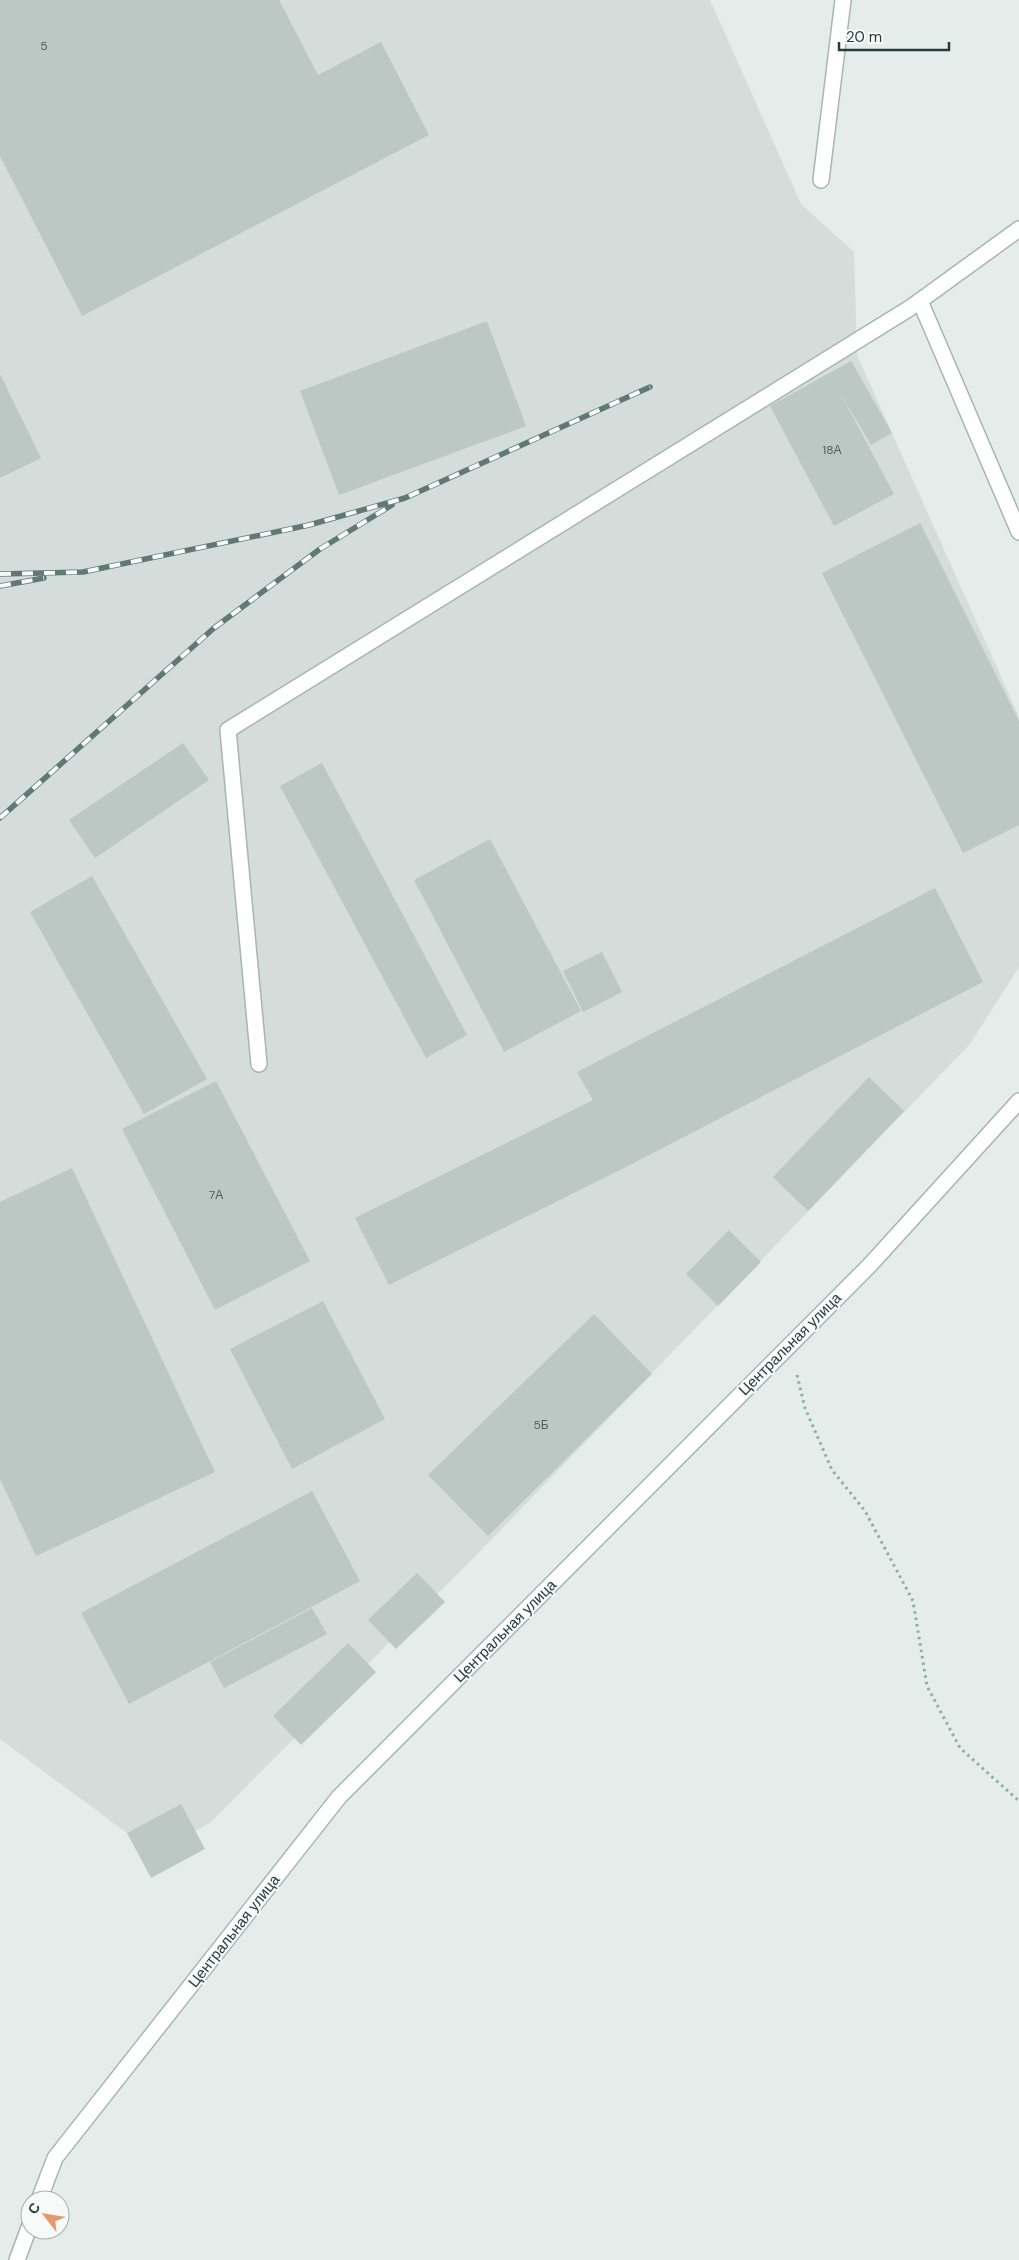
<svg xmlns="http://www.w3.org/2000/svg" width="1019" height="2260" viewBox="0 0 1019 2260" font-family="'DM Sans',sans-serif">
<rect width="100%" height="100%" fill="#e5edeb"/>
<path fill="#d4ddda" d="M0,0h710l91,204 53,48 3,103 162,362v250l-49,77 -481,498 -279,281 -56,30 -154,-114z"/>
<g fill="#bbc8c4">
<path d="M0,0h279l39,75 63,-33 48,93 -347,181 -82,-160z"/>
<path d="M487,321l39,105 -187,69 -39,-104z"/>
<path d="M851,361l41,72 -21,12 -32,-54 55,103 -60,32 -64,-120z"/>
<path d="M0,374l41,84 -41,20z"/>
<path d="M920,523l99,198v104l-56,28 -141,-280z"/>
<path d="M183,743l26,37 -114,78 -26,-38z"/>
<path d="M322,763l145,272 -41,23 -146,-272z"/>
<path d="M490,839l91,172 -77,41 -90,-172z"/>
<path d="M92,876l115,203 -63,35 -114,-202z"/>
<path d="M935,888l48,94 -357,185 -237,118 -34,-67 238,-118 -16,-28z"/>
<path d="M602,952l20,40 -39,20 -20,-41z"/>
<path d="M869,1077l35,34 -96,100 -35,-34z"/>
<path d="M216,1081l94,180 -95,49 -93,-181z"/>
<path d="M72,1168l143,304 -179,84 -36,-77v-277z"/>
<path d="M729,1230l32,32 -43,44 -32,-32z"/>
<path d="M323,1301l62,118 -93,50 -62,-120z"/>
<path d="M594,1314l58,60 -164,162 -60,-61z"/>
<path d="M312,1491l48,90 -231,123 -48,-91z"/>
<path d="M417,1573l28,29 -49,47 -28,-29z"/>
<path d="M312,1608l15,26 -103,54 -14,-26z"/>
<path d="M348,1643l28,29 -75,73 -28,-29z"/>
<path d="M181,1804l24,45 -54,29 -24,-45z"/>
</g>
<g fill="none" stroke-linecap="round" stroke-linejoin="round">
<g stroke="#a8b5b3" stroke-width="18">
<g id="minor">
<path d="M821,180l22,-180"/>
<path d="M920,301l99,231"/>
<path d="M259,1064l-31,-334 682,-422 109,-79"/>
<path d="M39,2200l16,-42 284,-361 530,-531 150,-165"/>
<path d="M17,2260l13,-35"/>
</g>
</g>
<path stroke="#89aea7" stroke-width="3" stroke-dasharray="2.5 4" stroke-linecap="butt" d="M797,1375l8,33 27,62 33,41 48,90 14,85 33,62 59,53"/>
<use href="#minor" stroke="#fff" stroke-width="15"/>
<g stroke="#617976" stroke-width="5.5">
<g id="rail">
<path d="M0,574l83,-2 226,-47 96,-27 245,-111"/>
<path d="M0,586l44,-8"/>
<path d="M0,818l214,-190 106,-79 72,-44"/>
</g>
</g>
<use href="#rail" stroke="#f6faf8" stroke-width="4" stroke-dasharray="11" stroke-linecap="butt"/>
</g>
<g text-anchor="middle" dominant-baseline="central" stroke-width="4" stroke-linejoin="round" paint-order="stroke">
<g font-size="12" fill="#4b605d">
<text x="44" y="46">5</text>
<text x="832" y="450">18А</text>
<text x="216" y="1195">7А</text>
<text x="541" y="1425">5Б</text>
</g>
<g font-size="15" fill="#263e3b" stroke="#f6faf8">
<text transform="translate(790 1344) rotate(-45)">Центральная улица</text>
<text transform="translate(505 1631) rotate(-45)">Центральная улица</text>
<text transform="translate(234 1931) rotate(-52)">Центральная улица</text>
</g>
</g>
<g transform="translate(45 2215) rotate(301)"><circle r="24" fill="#f6faf8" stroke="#a3afac"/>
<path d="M0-4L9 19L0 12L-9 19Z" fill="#e6996a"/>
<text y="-8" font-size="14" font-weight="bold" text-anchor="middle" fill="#263e3b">С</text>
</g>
<path d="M839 42v8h110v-8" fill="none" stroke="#263e3b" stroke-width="2.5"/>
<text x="846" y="42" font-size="15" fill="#263e3b" stroke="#f6faf8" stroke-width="4" paint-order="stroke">20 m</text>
</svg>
